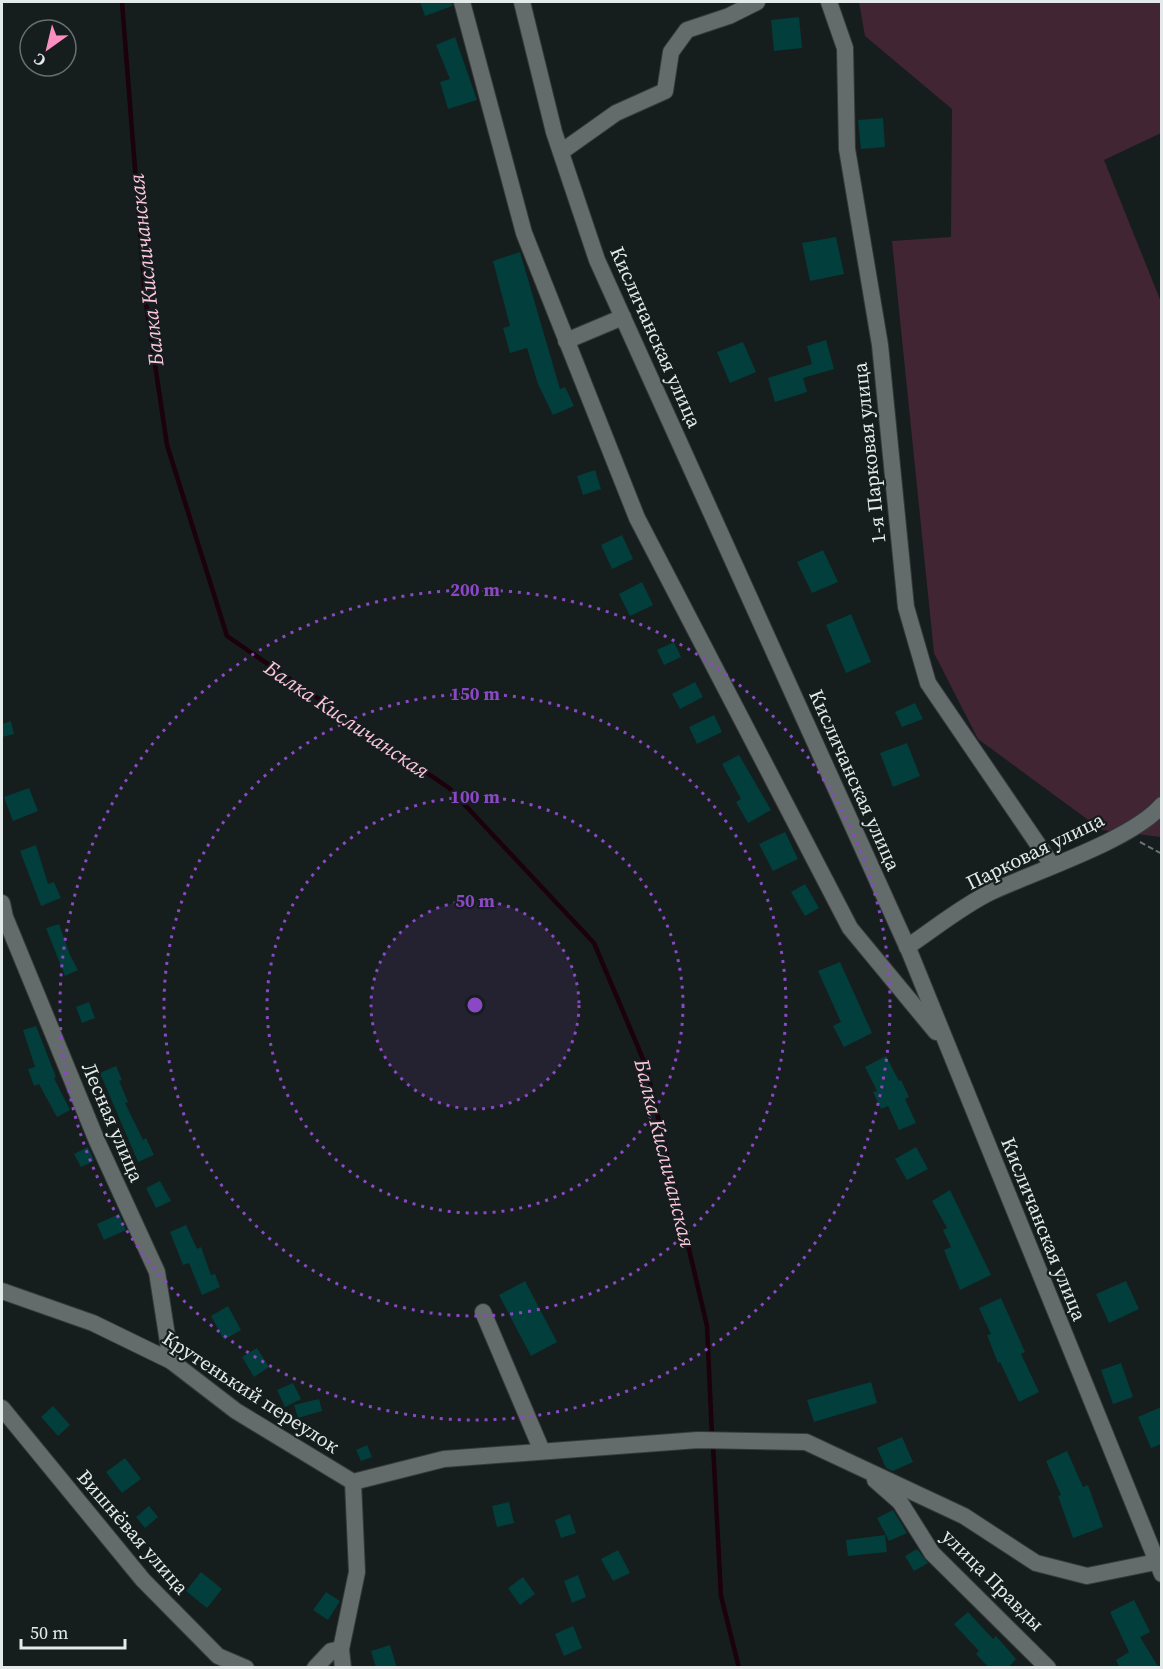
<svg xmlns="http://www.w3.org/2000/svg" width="1163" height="1669" viewBox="0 0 1163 1669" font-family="'Source Serif 4',serif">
<rect width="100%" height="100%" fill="#161d1d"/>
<path fill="#422532" d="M859,2h302v131l-57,27 57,142v535l-59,-7 -124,-91 -44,-86 -42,-412 59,-4 1,-128 -87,-73z"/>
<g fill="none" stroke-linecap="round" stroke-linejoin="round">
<g stroke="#1a010c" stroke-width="4.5">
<path d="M122,2l23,295 22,148 60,191 222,152 145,155 52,123 61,260 5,110"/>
<path d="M713,1445l8,151 18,72"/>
</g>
</g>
<g fill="#023e3b">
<path d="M420,2h32v4l-27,10z"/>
<path d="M799,17l3,31 -28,3 -3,-31z"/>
<path d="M455,37l22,63 -29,9 -8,-27 10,-3 -14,-34z"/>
<path d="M883,118l2,29 -24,2 -3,-29z"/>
<path d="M836,237l8,37 -34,7 -8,-38z"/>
<path d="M520,252l40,137 5,-2 9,19 -21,9 -15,-31 -11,-36 -17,5 -7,-25 7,-2 -17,-65z"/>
<path d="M826,340l8,29 -31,9 4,14 -32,10 -7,-24 44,-14 -5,-18z"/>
<path d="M743,342l13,30 -26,11 -13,-31z"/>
<path d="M595,470l6,19 -18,6 -6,-19z"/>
<path d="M622,535l11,24 -21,10 -11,-24z"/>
<path d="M823,550l15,32 -26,11 -15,-31z"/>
<path d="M642,582l11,23 -23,11 -11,-22z"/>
<path d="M851,614l20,48 -25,11 -20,-48z"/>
<path d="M674,642l7,15 -17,8 -7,-15z"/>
<path d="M695,682l8,15 -23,12 -8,-15z"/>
<path d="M915,703l8,16 -21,8 -7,-15z"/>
<path d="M714,715l8,17 -25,12 -8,-17z"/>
<path d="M11,721l3,13 -12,3v-13z"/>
<path d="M907,743l13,33 -27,11 -13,-34z"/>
<path d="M739,755l32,55 -23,13 -12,-21 5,-3 -19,-35z"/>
<path d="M29,788l9,23 -25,10 -9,-24z"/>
<path d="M785,832l13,27 -25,12 -14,-27z"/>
<path d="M36,845l12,39 6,-2 7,16 -20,8 -21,-55z"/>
<path d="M805,884l14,24 -14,8 -14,-24z"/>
<path d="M59,924l11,31 8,15 -13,6 -19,-48z"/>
<path d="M840,962l32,71 -28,14 -11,-21 8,-4 -23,-51z"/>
<path d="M89,1002l6,16 -13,5 -6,-16z"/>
<path d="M36,1026l20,51 -2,1 16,32 -13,7 -18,-33 -5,2 -6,-17 7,-2 -12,-37z"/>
<path d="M886,1056l13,25 2,-1 8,17 -4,2 11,24 -17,7 -11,-24 -7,3 -8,-17 4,-1 -12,-24z"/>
<path d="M116,1066l6,14 -3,1 9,21 -3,1 18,37 3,-2 8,17 -16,7 -38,-89z"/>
<path d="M88,1147l6,14 -13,6 -7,-13z"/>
<path d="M916,1147l12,22 -21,11 -12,-21z"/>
<path d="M160,1181l11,20 -15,7 -10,-20z"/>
<path d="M950,1190l41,85 -31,15 -16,-40 7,-3 -8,-17 4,-2 -15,-27z"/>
<path d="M119,1214l7,16 -22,10 -7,-16z"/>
<path d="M186,1225l11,24 4,-2 10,28 4,-1 5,13 -18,8 -13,-32 -6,2 -13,-33z"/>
<path d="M525,1281l32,61 -26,14 -32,-61z"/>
<path d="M1126,1281l13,28 -30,14 -13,-29z"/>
<path d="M1001,1298l24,54 -4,2 18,38 -20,10 -19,-40 -2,1 -11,-28 4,-1 -12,-26z"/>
<path d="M228,1306l13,24 -17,10 -13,-24z"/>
<path d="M257,1348l12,19 -15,10 -12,-20z"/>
<path d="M1121,1363l12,34 -20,7 -12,-34z"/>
<path d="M871,1382l6,21 -63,19 -7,-22z"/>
<path d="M293,1383l8,16 -16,8 -8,-17z"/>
<path d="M319,1399l3,12 -24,7 -4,-13z"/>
<path d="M53,1406l17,19 -12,11 -17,-19z"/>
<path d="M1161,1407v37l-10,4 -13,-31z"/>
<path d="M902,1437l11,25 -20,9 -7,-3 -9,-20z"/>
<path d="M367,1445l5,12 -11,4 -5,-11z"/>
<path d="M1067,1451l16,36 5,-2 15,42 -30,11 -15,-42 3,-1 -15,-34z"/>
<path d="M125,1458l16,21 -19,14 -16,-21z"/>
<path d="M509,1502l5,21 -17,4 -5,-21z"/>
<path d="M149,1506l9,11 -13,11 -9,-11z"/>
<path d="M893,1510l14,23 -18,8 -12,-23z"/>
<path d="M570,1514l6,19 -15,5 -6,-18z"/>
<path d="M885,1535l2,17 -39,4 -2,-16z"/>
<path d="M917,1549l11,14 -14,8 -9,-15z"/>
<path d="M618,1550l12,23 -17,8 -12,-22z"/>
<path d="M201,1572l21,17 -15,19 -21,-17z"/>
<path d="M578,1575l8,22 -14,6 -8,-22z"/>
<path d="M523,1577l12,17 -15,11 -12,-17z"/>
<path d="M326,1592l14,9 -12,19 -15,-10z"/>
<path d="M1134,1600l16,32 -10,5 19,31h-39l-4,-8 13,-8 -19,-40z"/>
<path d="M968,1612l25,27 3,-3 20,23 -8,9h-19l-13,-14 3,-3 -25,-27z"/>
<path d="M573,1626l9,22 -18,8 -9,-22z"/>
<path d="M390,1645l7,23h-21l-5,-17z"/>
</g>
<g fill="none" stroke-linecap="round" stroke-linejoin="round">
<g stroke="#343a39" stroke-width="18">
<g id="minor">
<path d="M462,2l62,231 113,285 213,410 86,104"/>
<path d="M522,2l32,130 43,128 313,693 252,621"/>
<path d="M829,2l16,46 2,101 33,196 26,262 22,76 124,182"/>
<path d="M561,152l55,-39 49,-22 6,-39 16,-22 42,-14 28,-14"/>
<path d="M566,341l57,-24"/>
<path d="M2,903l3,14 92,224 60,131 14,89"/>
<path d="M907,947c27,-18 55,-41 84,-55 45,-21 141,-52 171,-87"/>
<path d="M2,1291l91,32 78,38 65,50 117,71 91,-23 254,-19 108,2 158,74 72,47 51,13 69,-14"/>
<path d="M483,1312l59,139"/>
<path d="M2,1408l141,172 75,76 28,12"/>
<path d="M875,1480l25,22 32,51 116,115"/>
<path d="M341,1649l16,-77 -4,-90"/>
<path d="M315,1668l16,-17 10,-2 2,19"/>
</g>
</g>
<path stroke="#6b7171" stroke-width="2" stroke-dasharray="6 3" stroke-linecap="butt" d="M1140,842l22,12"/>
<use href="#minor" stroke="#646c6b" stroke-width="16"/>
</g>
<circle cx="475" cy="1005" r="104" fill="#8b48c5" fill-opacity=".12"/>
<g fill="none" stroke="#8b48c5" stroke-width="3" stroke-dasharray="3 6">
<circle cx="475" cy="1005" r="104"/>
<circle cx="475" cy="1005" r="208"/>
<circle cx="475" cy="1005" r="311"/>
<circle cx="475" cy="1005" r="415"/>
</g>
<g text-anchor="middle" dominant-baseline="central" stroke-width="4.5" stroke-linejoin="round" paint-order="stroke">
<g font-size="20" fill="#e4e9e9" stroke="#161d1d">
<text transform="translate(656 337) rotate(66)">Кисличанская улица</text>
<text transform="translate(869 453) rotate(-96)">1-я Парковая улица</text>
<text transform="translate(855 780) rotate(66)">Кисличанская улица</text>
<text transform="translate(1035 851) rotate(-26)">Парковая улица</text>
<text transform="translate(113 1122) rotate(67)">Лесная улица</text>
<text transform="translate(1044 1229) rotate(68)">Кисличанская улица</text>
<text transform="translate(251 1392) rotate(33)">Крутенький переулок</text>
<text transform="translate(133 1532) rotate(49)">Вишнёвая улица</text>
<text transform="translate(993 1580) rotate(45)">улица Правды</text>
</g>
<g font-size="21" font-style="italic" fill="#fdc6dd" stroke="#161d1d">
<text transform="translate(146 270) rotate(-96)">Балка Кисличанская</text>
<text transform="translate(347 719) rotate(34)">Балка Кисличанская</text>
<text transform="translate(665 1153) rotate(76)">Балка Кисличанская</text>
</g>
</g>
<circle cx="475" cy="1005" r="9" fill="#8b48c5" stroke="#161d1d" stroke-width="3"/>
<g font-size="18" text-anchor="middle" font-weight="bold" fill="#8b48c5" stroke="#161d1d" stroke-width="4.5" stroke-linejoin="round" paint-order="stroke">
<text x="475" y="596">200 m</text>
<text x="475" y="700">150 m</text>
<text x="475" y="803">100 m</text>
<text x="475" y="907">50 m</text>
</g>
<rect width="1163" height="1669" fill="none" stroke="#e4e9e9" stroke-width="6"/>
<g transform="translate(48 48) rotate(214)"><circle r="28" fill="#161d1d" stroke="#686f6f" stroke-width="1.5"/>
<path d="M0-4.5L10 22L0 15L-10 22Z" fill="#fc8fc1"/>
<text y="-9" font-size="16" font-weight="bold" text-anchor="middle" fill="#e4e9e9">С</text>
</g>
<path d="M21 1639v9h104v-9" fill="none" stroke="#e4e9e9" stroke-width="3"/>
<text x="30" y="1639" font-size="18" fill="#e4e9e9" stroke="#161d1d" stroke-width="4.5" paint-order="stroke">50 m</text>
</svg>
